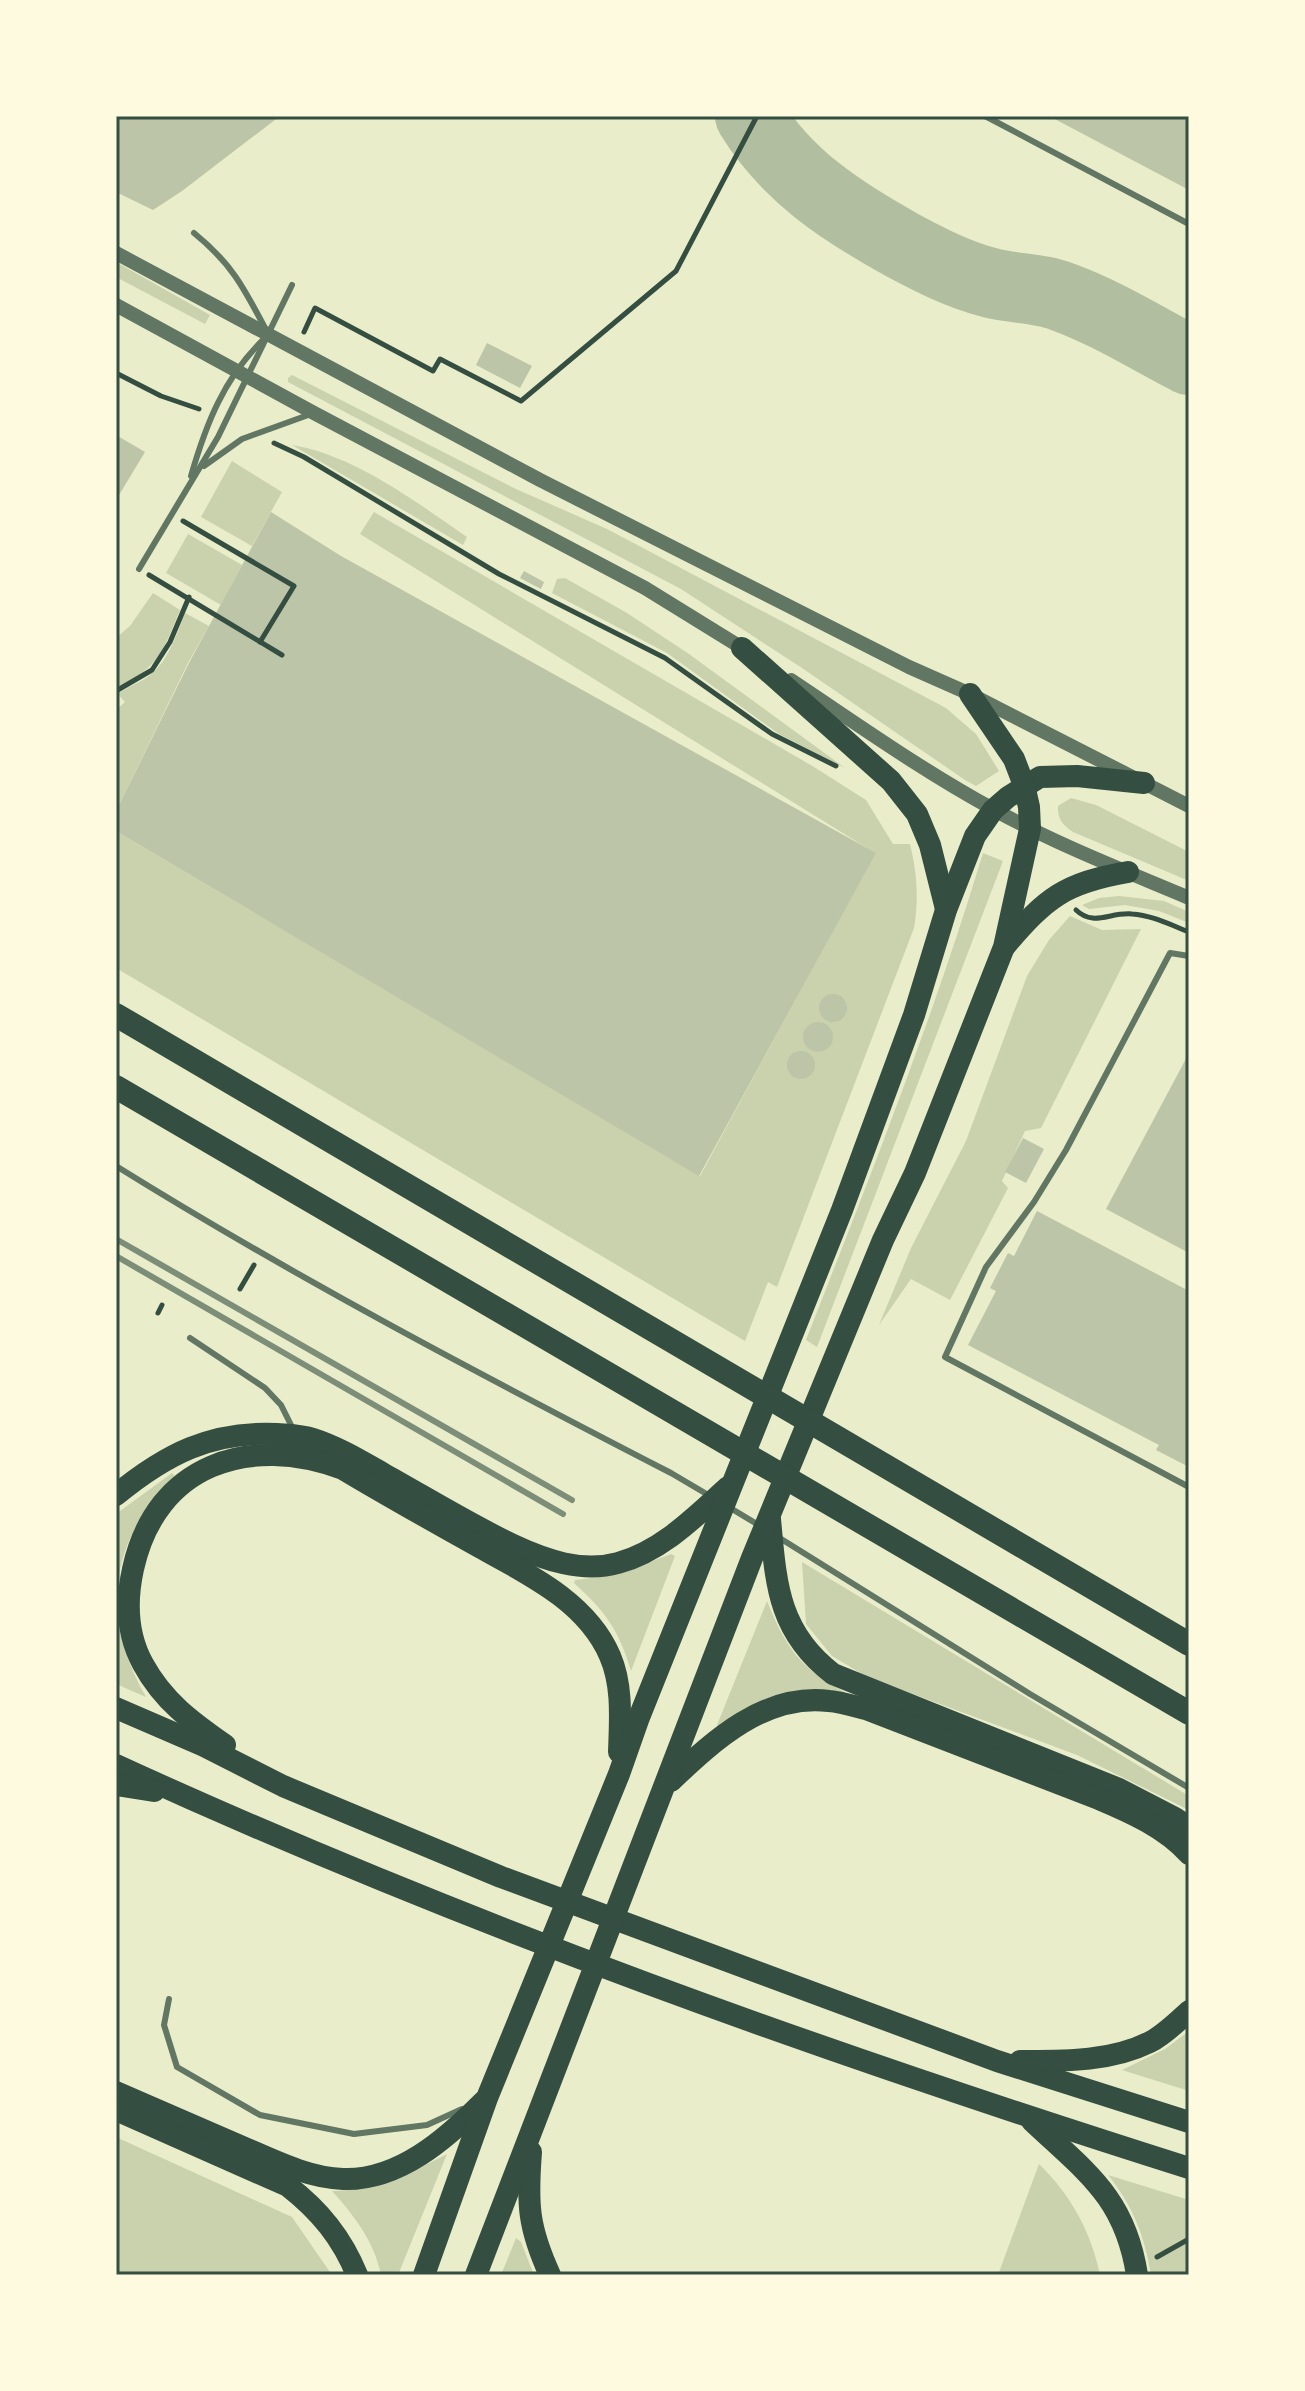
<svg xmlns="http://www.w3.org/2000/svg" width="1305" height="2391" viewBox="0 0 1305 2391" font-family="'Archivo Narrow',sans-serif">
<rect width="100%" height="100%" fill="#e9edc9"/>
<g fill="#cad2ad">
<path d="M116,262l94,53 -5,9 -89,-47z"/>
<path d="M292,375l224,114 91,40 339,179 30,26 23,37 -23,15 -11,-6 -163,-112 -121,-79 -393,-207v-4z"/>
<path d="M292,445c62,10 124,57 175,92l-4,8z"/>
<path d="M232,461l50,31 -30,54 -51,-29z"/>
<path d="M374,512l440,255 52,33 27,44h17c7,29 9,54 4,84l-137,359 -9,-5 -23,59 -629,-373v-137l584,345 175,-323 -515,-319z"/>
<path d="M188,534l54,31 -21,40 -55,-32z"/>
<path d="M565,578l62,35 62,41 156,114 -66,-34 -112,-81 -115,-60 5,-14z"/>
<path d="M153,593l27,17c-18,43 -21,57 -64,78v-50l14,-12z"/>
<path d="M185,613l24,13 -20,35 -73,150v-101l9,-8 -7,-8c9,-7 19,-10 28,-16 22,-14 30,-43 39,-65z"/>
<path d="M1071,798l25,7 93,47v29l-116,-49c-10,-7 -16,-13 -15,-26z"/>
<path d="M983,853l20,8 -186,486 -11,-7c63,-161 127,-321 177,-487z"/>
<path d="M1119,896l45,5 25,11v11l-30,-12 -34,-6 -36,4 -7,-4 17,-7z"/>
<path d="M1070,916l32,14 39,-1 -100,199 -16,3 -23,50 6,7 -58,112 -39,-21 -32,46 32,-77 55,-107 61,-165 22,-36z"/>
<path d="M172,1473l3,3c-36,41 -50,59 -59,114v-76z"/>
<path d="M671,1554l4,2 -44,115c-12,-41 -26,-60 -57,-88l1,-3 41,-5z"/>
<path d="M802,1562l387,234v14l-112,-55 -210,-78 -35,-21 -26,-32z"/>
<path d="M116,1594c1,38 11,70 30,103l-30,-13z"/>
<path d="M767,1601c19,47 33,67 78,91v3l-126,32 -2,-2z"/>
<path d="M1189,2031v60l-67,-21 43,-21z"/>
<path d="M116,2137l176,80 40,58h-216z"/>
<path d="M447,2154l-49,121h-17c-6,-32 -27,-60 -49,-84 44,-1 78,-18 115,-37z"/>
<path d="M1039,2164c32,31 52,68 61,111h-102z"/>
<path d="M1108,2175l81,25v75h-38c-6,-38 -18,-69 -43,-100z"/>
<path d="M516,2238l5,4 13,33h-33z"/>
</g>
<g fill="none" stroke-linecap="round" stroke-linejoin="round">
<path stroke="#b2bea0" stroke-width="70" d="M750,116c37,60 91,95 152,129 28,15 57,30 89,38 24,6 50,5 72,14 44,16 85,42 126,63"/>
</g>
<g fill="#bcc5a7">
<path d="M116,116h164l-98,75 -29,19 -37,-18z"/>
<path d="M1049,116h140v74z"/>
<path d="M487,343l45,23 -12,22 -44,-23z"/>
<path d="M116,435l29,17 -29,48z"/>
<path d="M271,512l70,44 535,297 -177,323 -583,-345v-20l74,-150z"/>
<path d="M524,571l20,11 -3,7 -21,-11z"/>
<circle cx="833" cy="1008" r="14"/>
<circle cx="818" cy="1037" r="15"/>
<circle cx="801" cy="1065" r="14"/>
<path d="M1189,1053v200l-83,-44z"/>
<path d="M1023,1138l21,11 -18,34 -21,-11z"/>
<path d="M1037,1211l152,80v176l-33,-17 3,-5 -191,-100 28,-54 -6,-3 18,-35 6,3z"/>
</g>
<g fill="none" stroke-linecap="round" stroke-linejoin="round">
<g stroke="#344e41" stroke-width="5">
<path d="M304,332l11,-24 118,63 7,-12 81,42 155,-130 81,-155"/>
<path d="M116,373l45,23 38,13"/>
<path d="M274,443l30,14 195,117 166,84 107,76 64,32"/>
<path d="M183,521l111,65 -34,56"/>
<path d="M149,575l133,80"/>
<path d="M116,691l36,-21 18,-28 19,-45"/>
<path d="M1076,910c18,17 33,2 56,4 19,1 39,11 57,18"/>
<path d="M240,1289l14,-24"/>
<path d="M158,1313l4,-8"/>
<path d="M1157,2257l32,-18"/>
</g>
<g stroke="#617663" stroke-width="6">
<path d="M985,116l204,108"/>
<path d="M194,233c37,30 49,53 71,95"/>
<path d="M204,466l38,-27 69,-25"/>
<path d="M191,476c15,-52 33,-98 72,-136"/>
<path d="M139,569l79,-132 74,-152"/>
<path d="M1189,956l-19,-3 -104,197 -32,52 -48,65 -41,90 244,130"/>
<path d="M116,1166c180,112 367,210 555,307l39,23"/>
<path d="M190,1338l75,50 16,17 12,24"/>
<path d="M727,1506l35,21"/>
<path d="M778,1537l252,157 159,94"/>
<path d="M169,1999l-5,26 13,42 83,48 94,19 73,-9 35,-16"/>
</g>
<g stroke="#617663" stroke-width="14">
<path d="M116,253l424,227 369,187 61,27 219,112"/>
<path d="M116,305l198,108 331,175 102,63"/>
<path d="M791,680c66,44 132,91 202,129 62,35 130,61 196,89"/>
</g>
<g stroke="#344e41" stroke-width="22">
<path d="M742,648l149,133 26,33 13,31 16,64"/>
<path d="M1005,946c41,-48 59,-63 123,-74"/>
<path d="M116,1495c50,-41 95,-64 161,-61 12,1 24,1 36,5 25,8 48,22 71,35 43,24 85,50 129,71 32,15 69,28 105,18 44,-12 78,-47 110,-76"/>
<path d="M770,1519c6,65 8,113 63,155l286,115 56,29 14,10"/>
<path d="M116,1708l88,38 79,40 218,91 496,184 192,61"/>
<path d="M225,1745c-33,-23 -62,-44 -82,-81 -16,-29 -17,-63 -10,-95 23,-105 116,-135 210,-100 40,24 81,47 122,70 52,30 120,58 145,117 13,30 10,64 9,96"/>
<path d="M116,1765c347,159 709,288 1073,403"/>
<path d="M671,1781c43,-41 94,-88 158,-80 12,1 25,5 37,8l233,90c31,13 67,29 90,55"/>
<path d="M116,1785l38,6"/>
<path d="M1020,2061c43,0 90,1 130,-19 14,-7 27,-20 39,-31"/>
<path d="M116,2092c43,19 86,37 129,56 30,13 64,30 98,31 56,2 104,-41 140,-77"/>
<path d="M116,2110l172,76c32,25 54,52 69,89"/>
<path d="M1032,2121c54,51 93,76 105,154"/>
<path d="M531,2152c-4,52 -3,75 19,123"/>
<path d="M424,2275l63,-177 132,-324 19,-54 204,-510 72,-195 32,-105 29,-74 18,-26 15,-13 32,-20 37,-1 67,7"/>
<path d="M476,2275l276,-717 131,-318 32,-67 89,-226 26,-118 -1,-22 -5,-22 -10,-26 -44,-65"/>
</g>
<g stroke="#344e41" stroke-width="24">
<path d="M116,1015l1073,629"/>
<path d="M116,1087l1073,626"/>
</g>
<g stroke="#7c8e77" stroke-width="6">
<path d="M116,1239l456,261"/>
<path d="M116,1256l447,258"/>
</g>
</g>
<rect width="1305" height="2391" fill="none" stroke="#fefae0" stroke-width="236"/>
<rect x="118" y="118" width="1069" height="2155" fill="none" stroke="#344e41" stroke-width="3"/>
</svg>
